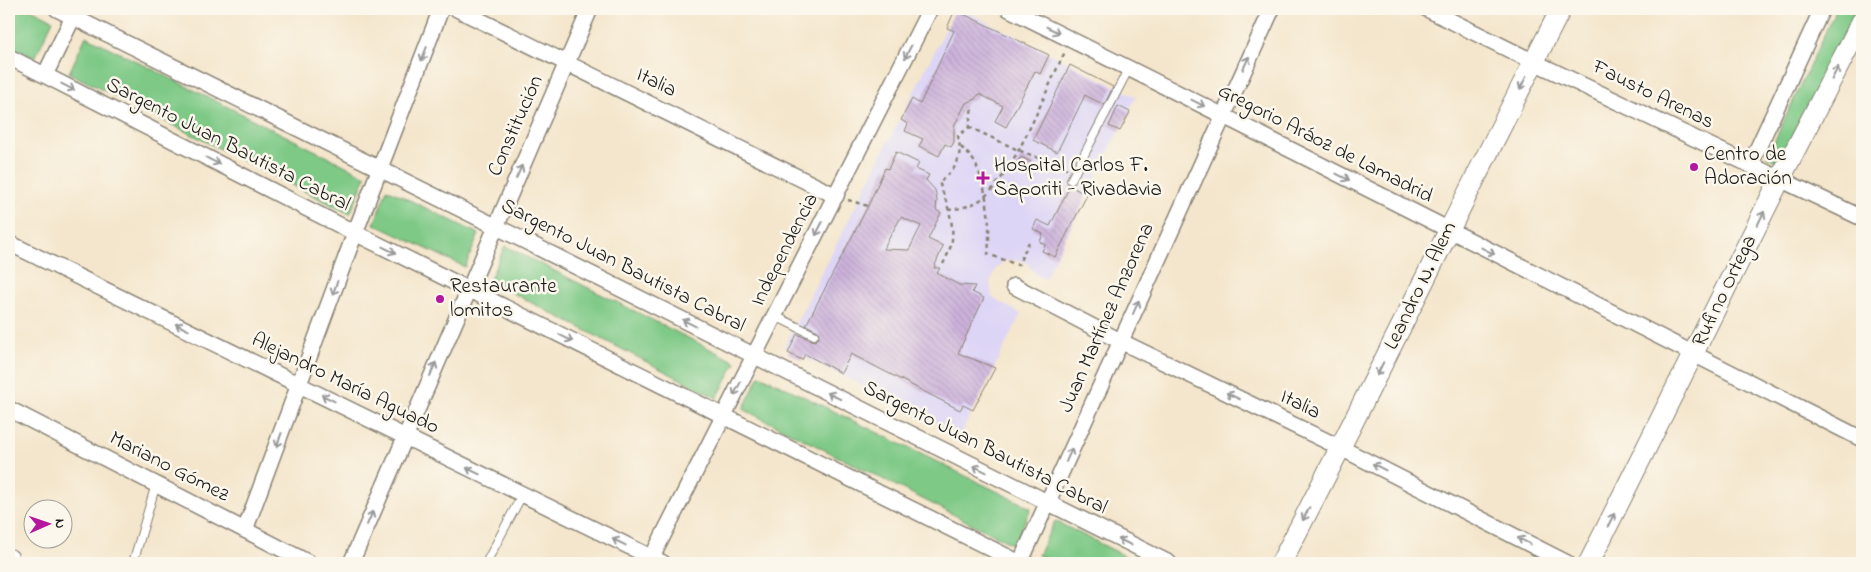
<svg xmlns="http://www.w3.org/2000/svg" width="1871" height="572" viewBox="0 0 1871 572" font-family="'Indie Flower',sans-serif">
<defs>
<pattern id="building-back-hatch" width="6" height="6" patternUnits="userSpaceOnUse" patternTransform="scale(1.25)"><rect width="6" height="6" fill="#ccb2db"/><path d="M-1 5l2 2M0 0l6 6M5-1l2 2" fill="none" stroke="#af98bb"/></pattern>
</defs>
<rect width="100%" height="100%" fill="#fbf7ec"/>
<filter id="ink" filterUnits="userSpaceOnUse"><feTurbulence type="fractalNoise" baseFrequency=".02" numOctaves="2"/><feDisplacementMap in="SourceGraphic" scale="10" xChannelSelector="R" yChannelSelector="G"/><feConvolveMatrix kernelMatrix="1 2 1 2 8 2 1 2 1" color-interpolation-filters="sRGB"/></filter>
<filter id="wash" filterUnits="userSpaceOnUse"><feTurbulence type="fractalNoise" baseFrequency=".0096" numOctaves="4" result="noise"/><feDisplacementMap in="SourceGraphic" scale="20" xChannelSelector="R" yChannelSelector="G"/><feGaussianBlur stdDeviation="1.12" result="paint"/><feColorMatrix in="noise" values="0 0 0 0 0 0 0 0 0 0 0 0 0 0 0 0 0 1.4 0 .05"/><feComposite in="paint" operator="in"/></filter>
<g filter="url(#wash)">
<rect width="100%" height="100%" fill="#f4e6cc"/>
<path fill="#ddd5f6" d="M956,9h5l175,88 -91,182 -10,-5 -8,-11 -10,-3 -13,1 -9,9 -5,13 2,14 29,17 -60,120 -177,-87z"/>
<g fill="#7ec986" stroke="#4d7251">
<path d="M9,9h22l22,11 -18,38 -26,-13z"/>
<path d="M1836,9h26v9l-76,147 -19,-8z"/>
<path d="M86,36l280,140 -16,38 -281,-141z"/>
<path d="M387,189l92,45 -14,33 -91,-43z"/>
<path d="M505,246l231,116 -19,36 -228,-117z"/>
<path d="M760,375l271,133 -17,37 -271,-136z"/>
<path d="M1055,521l84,42h-84l-17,-8z"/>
</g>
<g id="blocks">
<g fill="url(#building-back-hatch)" fill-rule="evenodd">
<path d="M955,10l94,45 -9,19 -5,-3 -29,56 -11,-6 8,-15 -24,-12 -5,6 -8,3 -12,23v16l-3,5 -6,-3 -6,12 -20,-10 4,-7 -18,-8 3,-7 -7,-4 11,-21 8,5 34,-73 -7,-3z"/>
<path d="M1070,65l43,22 -9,18 -19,-10 -28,57 -24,-12z"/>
<path d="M1118,106l12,6 -10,19 -11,-5z"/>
<path d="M896,152l23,11 -3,6 13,6 -3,5 9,10 2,10 -1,10 5,3 -13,26 15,7 -9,22h6l-3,5 22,12 16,1 -3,6 12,6 -26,55 37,15 -22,42 -10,-5 -3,5 -109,-56 -10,19 -36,-19 -3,6 -14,-7 9,-19 17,7 5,-3 -1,-7 -12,-6 62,-119 17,-38 3,1zM901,217l20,9 -12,24 -26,-1z"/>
<path d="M1021,157l14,7 -6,11 -14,-8z"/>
<path d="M1070,186l17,9 -32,62 -13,-6 3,-6 -5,-3 3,-8 -10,-5 4,-9 13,6z"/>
</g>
</g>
</g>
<g filter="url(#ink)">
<use href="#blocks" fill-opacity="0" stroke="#888174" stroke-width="1"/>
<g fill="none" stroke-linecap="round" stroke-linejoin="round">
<g stroke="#888174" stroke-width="10">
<g id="service">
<path d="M1071,180l58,-112"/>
<path d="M775,316l39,19"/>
<path d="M133,563l23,-79"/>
<path d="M486,563l36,-68"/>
</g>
</g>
<g stroke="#888174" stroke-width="18">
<g id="minor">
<path d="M57,9l438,217 674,337"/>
<path d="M457,9l379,187"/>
<path d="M1009,9c286,141 569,287 853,430"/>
<path d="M1427,9l107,53 328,156"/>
<path d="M9,57l346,176 665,330"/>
<path d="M45,75l28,-58"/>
<path d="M1750,165l72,-156"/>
<path d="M9,243l654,320"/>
<path d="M1014,286l106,55 221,107 226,115"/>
<path d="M9,409l300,154"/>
<path d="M245,530l110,-297 86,-224"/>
<path d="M351,563l239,-554"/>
<path d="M649,563l281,-554"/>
<path d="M1020,563l252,-554"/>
</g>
</g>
<g stroke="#888174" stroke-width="22">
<g id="tertiary">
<path d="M9,559l1,4"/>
<path d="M1281,563c96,-184 185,-370 280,-554"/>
<path d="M1589,563l191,-384 82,-158"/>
</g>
</g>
<g stroke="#888174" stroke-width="2.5" stroke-dasharray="4 4" stroke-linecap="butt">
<path d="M969,127l49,23 49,19"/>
<path d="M961,147c5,5 12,11 15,18 12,27 15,60 12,89l30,11 11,-23"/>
<path d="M848,200l20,6"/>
<path d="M948,210c9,-1 19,-3 27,-7 37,-18 70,-113 90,-151"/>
<path d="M943,264c3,-6 6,-12 8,-19 5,-20 -5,-44 -12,-63 18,-12 24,-26 19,-46l11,-9 3,-20"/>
</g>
<use href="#service" stroke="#fff" stroke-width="8"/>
<use href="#minor" stroke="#fff" stroke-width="15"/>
<use href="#tertiary" stroke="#fff" stroke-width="20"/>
</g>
<defs><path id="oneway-shaft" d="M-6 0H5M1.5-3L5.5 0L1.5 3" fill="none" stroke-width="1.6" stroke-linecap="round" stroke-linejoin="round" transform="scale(1.25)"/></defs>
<g stroke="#999">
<use href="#oneway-shaft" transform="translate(1053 30) rotate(26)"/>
<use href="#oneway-shaft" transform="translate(908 52) rotate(117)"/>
<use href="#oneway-shaft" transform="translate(424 54) rotate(111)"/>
<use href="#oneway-shaft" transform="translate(1246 63) rotate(-65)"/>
<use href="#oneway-shaft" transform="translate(1835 73) rotate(-63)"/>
<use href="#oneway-shaft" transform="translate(1523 83) rotate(117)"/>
<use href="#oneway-shaft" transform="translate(68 87) rotate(27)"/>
<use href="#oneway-shaft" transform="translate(1198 103) rotate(27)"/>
<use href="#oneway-shaft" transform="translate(213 161) rotate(27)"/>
<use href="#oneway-shaft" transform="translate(519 172) rotate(-66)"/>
<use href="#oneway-shaft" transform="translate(1343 177) rotate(27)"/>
<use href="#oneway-shaft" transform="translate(1761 218) rotate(-64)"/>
<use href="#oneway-shaft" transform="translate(819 229) rotate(117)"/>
<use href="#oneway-shaft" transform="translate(389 250) rotate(26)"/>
<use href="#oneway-shaft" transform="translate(1488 251) rotate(27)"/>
<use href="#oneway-shaft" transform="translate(335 288) rotate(110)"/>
<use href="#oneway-shaft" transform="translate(1136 307) rotate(-66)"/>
<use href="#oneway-shaft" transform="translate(689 323) rotate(-153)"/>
<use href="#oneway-shaft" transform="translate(182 327) rotate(-154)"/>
<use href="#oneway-shaft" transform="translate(566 338) rotate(27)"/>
<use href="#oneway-shaft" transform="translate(433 369) rotate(-67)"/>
<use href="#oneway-shaft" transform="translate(1380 369) rotate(116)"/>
<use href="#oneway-shaft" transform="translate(737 389) rotate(118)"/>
<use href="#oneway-shaft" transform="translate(834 396) rotate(-153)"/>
<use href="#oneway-shaft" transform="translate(1233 396) rotate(-154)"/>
<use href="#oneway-shaft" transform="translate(328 398) rotate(-153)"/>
<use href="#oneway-shaft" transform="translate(279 440) rotate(110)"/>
<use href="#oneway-shaft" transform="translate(1069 455) rotate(-66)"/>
<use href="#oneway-shaft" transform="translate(1379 467) rotate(-153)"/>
<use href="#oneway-shaft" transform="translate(980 469) rotate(-153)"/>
<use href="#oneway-shaft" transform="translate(473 471) rotate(-154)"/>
<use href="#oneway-shaft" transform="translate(1306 514) rotate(117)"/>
<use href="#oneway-shaft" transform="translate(370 518) rotate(-67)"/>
<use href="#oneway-shaft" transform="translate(1611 520) rotate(-63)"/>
<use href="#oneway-shaft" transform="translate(1524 541) rotate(-153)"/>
<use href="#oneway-shaft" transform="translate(619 542) rotate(-154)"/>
<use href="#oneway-shaft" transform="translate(1125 542) rotate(-154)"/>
</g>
</g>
<g fill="#b5179e" stroke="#fbf7ec" stroke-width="2">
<circle cx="1694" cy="167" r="5"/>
<path d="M980.5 170.5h5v5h5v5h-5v5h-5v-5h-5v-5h5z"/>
<circle cx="440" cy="299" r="5"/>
</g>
<g text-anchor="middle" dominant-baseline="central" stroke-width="5" stroke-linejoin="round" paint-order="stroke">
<g font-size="21" fill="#1c1c1c" stroke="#fbf7ec">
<text transform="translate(656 83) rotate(26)">Italia</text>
<text transform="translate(1653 95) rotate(26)">Fausto Arenas</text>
<text transform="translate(516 126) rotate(-66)">Constitución</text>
<text transform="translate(1325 144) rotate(27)">Gregorio Aráoz de Lamadrid</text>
<text transform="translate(228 145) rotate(27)">Sargento Juan Bautista Cabral</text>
<text transform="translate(785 250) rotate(-63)">Independencia</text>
<text transform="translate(623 266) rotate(27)">Sargento Juan Bautista Cabral</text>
<text transform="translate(1421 286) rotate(-64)">Leandro N. Alem</text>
<text transform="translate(1725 291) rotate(-64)">Rufino Ortega</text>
<text transform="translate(1107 318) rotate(-66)">Juan Martínez Anzorena</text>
<text transform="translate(345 384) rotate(26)">Alejandro María Aguado</text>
<text transform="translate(1300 405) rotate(26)">Italia</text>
<text transform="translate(985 448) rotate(27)">Sargento Juan Bautista Cabral</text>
<text transform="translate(169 467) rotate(27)">Mariano Gómez</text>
</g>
<g font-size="21" fill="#1c1c1c" stroke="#fbf7ec" text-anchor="start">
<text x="1704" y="155">Centro de<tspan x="1704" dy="24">Adoración</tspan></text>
<text x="994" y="166">Hospital Carlos F.<tspan x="994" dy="24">Saporiti - Rivadavia</tspan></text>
<text x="450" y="287">Restaurante<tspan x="450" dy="24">lomitos</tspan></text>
</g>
</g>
<rect width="1871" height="572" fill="none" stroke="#fbf7ec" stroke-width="30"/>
<g transform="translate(48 524) rotate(88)"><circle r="24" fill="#fbf7ec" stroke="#a29f99"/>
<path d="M0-4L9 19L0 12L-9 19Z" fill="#b5179e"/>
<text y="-8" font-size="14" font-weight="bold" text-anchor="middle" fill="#1c1c1c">N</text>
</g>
</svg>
